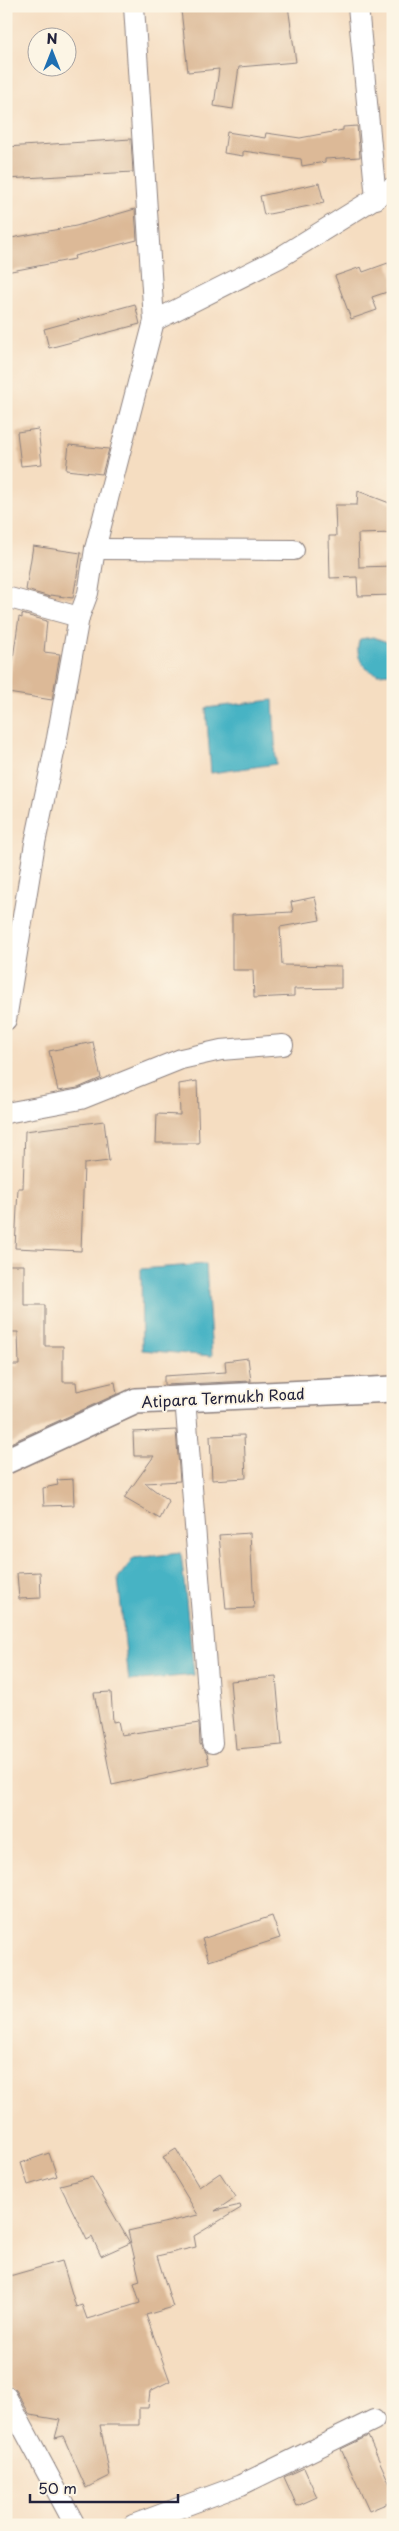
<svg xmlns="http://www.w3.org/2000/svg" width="399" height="2531" viewBox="0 0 399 2531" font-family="'Playpen Sans',sans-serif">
<rect width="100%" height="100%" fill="#fcf5e5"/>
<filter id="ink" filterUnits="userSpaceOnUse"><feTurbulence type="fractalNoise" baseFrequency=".02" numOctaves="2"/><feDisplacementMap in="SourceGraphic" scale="10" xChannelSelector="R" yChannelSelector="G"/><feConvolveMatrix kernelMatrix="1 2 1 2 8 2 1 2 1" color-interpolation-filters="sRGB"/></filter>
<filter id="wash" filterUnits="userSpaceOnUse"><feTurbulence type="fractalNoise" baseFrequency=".0096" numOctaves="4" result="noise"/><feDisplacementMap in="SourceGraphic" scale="20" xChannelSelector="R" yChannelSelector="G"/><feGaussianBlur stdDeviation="1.12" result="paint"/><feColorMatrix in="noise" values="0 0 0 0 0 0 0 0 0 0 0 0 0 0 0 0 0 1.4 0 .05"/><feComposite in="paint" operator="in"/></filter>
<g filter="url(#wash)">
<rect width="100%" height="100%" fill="#f5ddc1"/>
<g fill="#47b3c4" stroke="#346a80">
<path d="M393,634v39c-5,0 -12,1 -16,1 -16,-4 -23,-22 -17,-35l13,-2 14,5z"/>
<path d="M273,700l3,64 -65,9 -5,-65z"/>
<path d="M206,1264l6,92 -70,-6 -1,-81z"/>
<path d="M181,1553l13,122 -65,6 -11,-103 16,-20z"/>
</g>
<g id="blocks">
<g fill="#dcb997">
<path d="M210,6h78l8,56 -57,5 -6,42 -19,-3 5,-37 -31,3 -7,-62z"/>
<path d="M357,126l3,31 -35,2v3l-23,4 -1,-7 -58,-8v5l-19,-3 3,-21 38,6 1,-5 34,5 43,-8v-3z"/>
<path d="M131,139l2,33 -127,7v-32z"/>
<path d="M319,183l5,20 -60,12 -4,-19z"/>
<path d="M135,209l2,31 -63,16 1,3 -69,13v-33l70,-13z"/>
<path d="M388,263l5,15v12l-21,7 5,13 -26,9 -16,-43 26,-9 2,5z"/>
<path d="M135,304l5,20 -91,24 -5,-19z"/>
<path d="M38,429l4,35 -21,2 -4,-34z"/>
<path d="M69,445l40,4 -7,25 -36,-4z"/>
<path d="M358,491l34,13 1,29 -35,1 1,33 34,-1v29l-35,1 -1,-19 -27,1 -1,-42h7l-1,-31h22z"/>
<path d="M33,546l48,7 -8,45 -23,-3v2l-24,-7z"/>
<path d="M22,614l25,7 -3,31 16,2 -8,46 -44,-7 11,-76 3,1z"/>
<path d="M315,897l5,23 -40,7 2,38 59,1v22l-47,1v7l-40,2 -1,-28h-21v-55l61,-3 -2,-10z"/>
<path d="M93,1042l8,36 -23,10 -20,3 -9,-40z"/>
<path d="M197,1081l2,62h-43l1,-29 23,1 -1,-31z"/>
<path d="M104,1121l5,40 -25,3 -3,87 -66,-3 3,-60h5l2,-57z"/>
<path d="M6,1265h18v40h21v41h18v36h13l1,9 38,-9 2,12 -111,51v-80h13l-1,-33h-12z"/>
<path d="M248,1358l3,23 -87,4v-9l62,-4 -1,-11z"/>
<path d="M176,1430l4,51 -35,2 24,18 -9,18 -36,-21 30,-42h-20l-1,-24z"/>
<path d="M244,1435l2,43 -34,2 -2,-44z"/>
<path d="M73,1479l1,26 -30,1 -1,-18 15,-3 -1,-5z"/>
<path d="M250,1533l4,75 -28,1 -7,-74z"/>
<path d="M40,1572l1,26 -22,1 -2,-26z"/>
<path d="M276,1677l6,68 -46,4 -6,-68z"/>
<path d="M111,1692l2,30 5,-1 3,14 78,-12 1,21 7,10 2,10 -97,21 -18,-92z"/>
<path d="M272,1916l8,22 -71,23 -7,-22z"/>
<path d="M176,2149l23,38 21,-14 16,24 -21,14 25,-6 1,3 -47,28 2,11 -39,9 16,51 -27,8 24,66 -20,10 -2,17h-9v17h-39l10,51 -24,12 -23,-52 -8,2 5,-18 -30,-5 -14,-25 -10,-6v-107l56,-16 14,46 6,-2 5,14 53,-16 -6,-20 6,-2 -12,-50 70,-16 -35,-58z"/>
<path d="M49,2153l8,23 -29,9 -7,-22z"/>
<path d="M92,2177l38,66 -29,13 -9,-19 -5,3 -27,-55z"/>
<path d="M368,2436l25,55v10l-24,10 -28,-62z"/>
<path d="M304,2468l13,29 -20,9 -13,-29z"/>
</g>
</g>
</g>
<g filter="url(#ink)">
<use href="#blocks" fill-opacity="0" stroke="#8c807e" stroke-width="1"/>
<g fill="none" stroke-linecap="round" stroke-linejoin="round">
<g stroke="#8c807e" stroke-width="22">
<g id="minor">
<path d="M358,6l18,193"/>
<path d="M154,321l125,-63 114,-71"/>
<path d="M95,549l199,1"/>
<path d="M6,597l73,20"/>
<path d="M6,1020l29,-177 22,-105 22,-121 9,-24 7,-44 59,-228 -20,-315"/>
<path d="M6,1113l75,-14 100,-40 40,-9 62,-5"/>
<path d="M185,1398l27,345"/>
<path d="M6,2396l69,129"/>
<path d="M133,2525l108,-40 133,-65"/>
</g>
</g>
<g stroke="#8c807e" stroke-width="28">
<path id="major" d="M6,1461l130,-60 257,-12"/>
</g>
<use href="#minor" stroke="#fff" stroke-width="20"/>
<use href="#major" stroke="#fff" stroke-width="25"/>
</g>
</g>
<g text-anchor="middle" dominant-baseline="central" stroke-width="4" stroke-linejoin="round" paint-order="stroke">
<g font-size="15" fill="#22223b" stroke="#fcf5e5">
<text transform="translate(223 1397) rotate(-3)">Atipara Termukh Road</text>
</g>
</g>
<rect width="399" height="2531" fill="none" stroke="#fcf5e5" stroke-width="25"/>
<g transform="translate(52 52)"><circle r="24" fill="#fcf5e5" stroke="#a5a1a1"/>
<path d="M0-4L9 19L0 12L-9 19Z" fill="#1f6fb2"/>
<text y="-8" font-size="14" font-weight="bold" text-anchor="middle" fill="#22223b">N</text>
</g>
<path d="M30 2494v8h148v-8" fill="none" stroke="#22223b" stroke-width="2.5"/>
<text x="38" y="2494" font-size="15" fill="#22223b" stroke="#fcf5e5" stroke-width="4" paint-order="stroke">50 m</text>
</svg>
